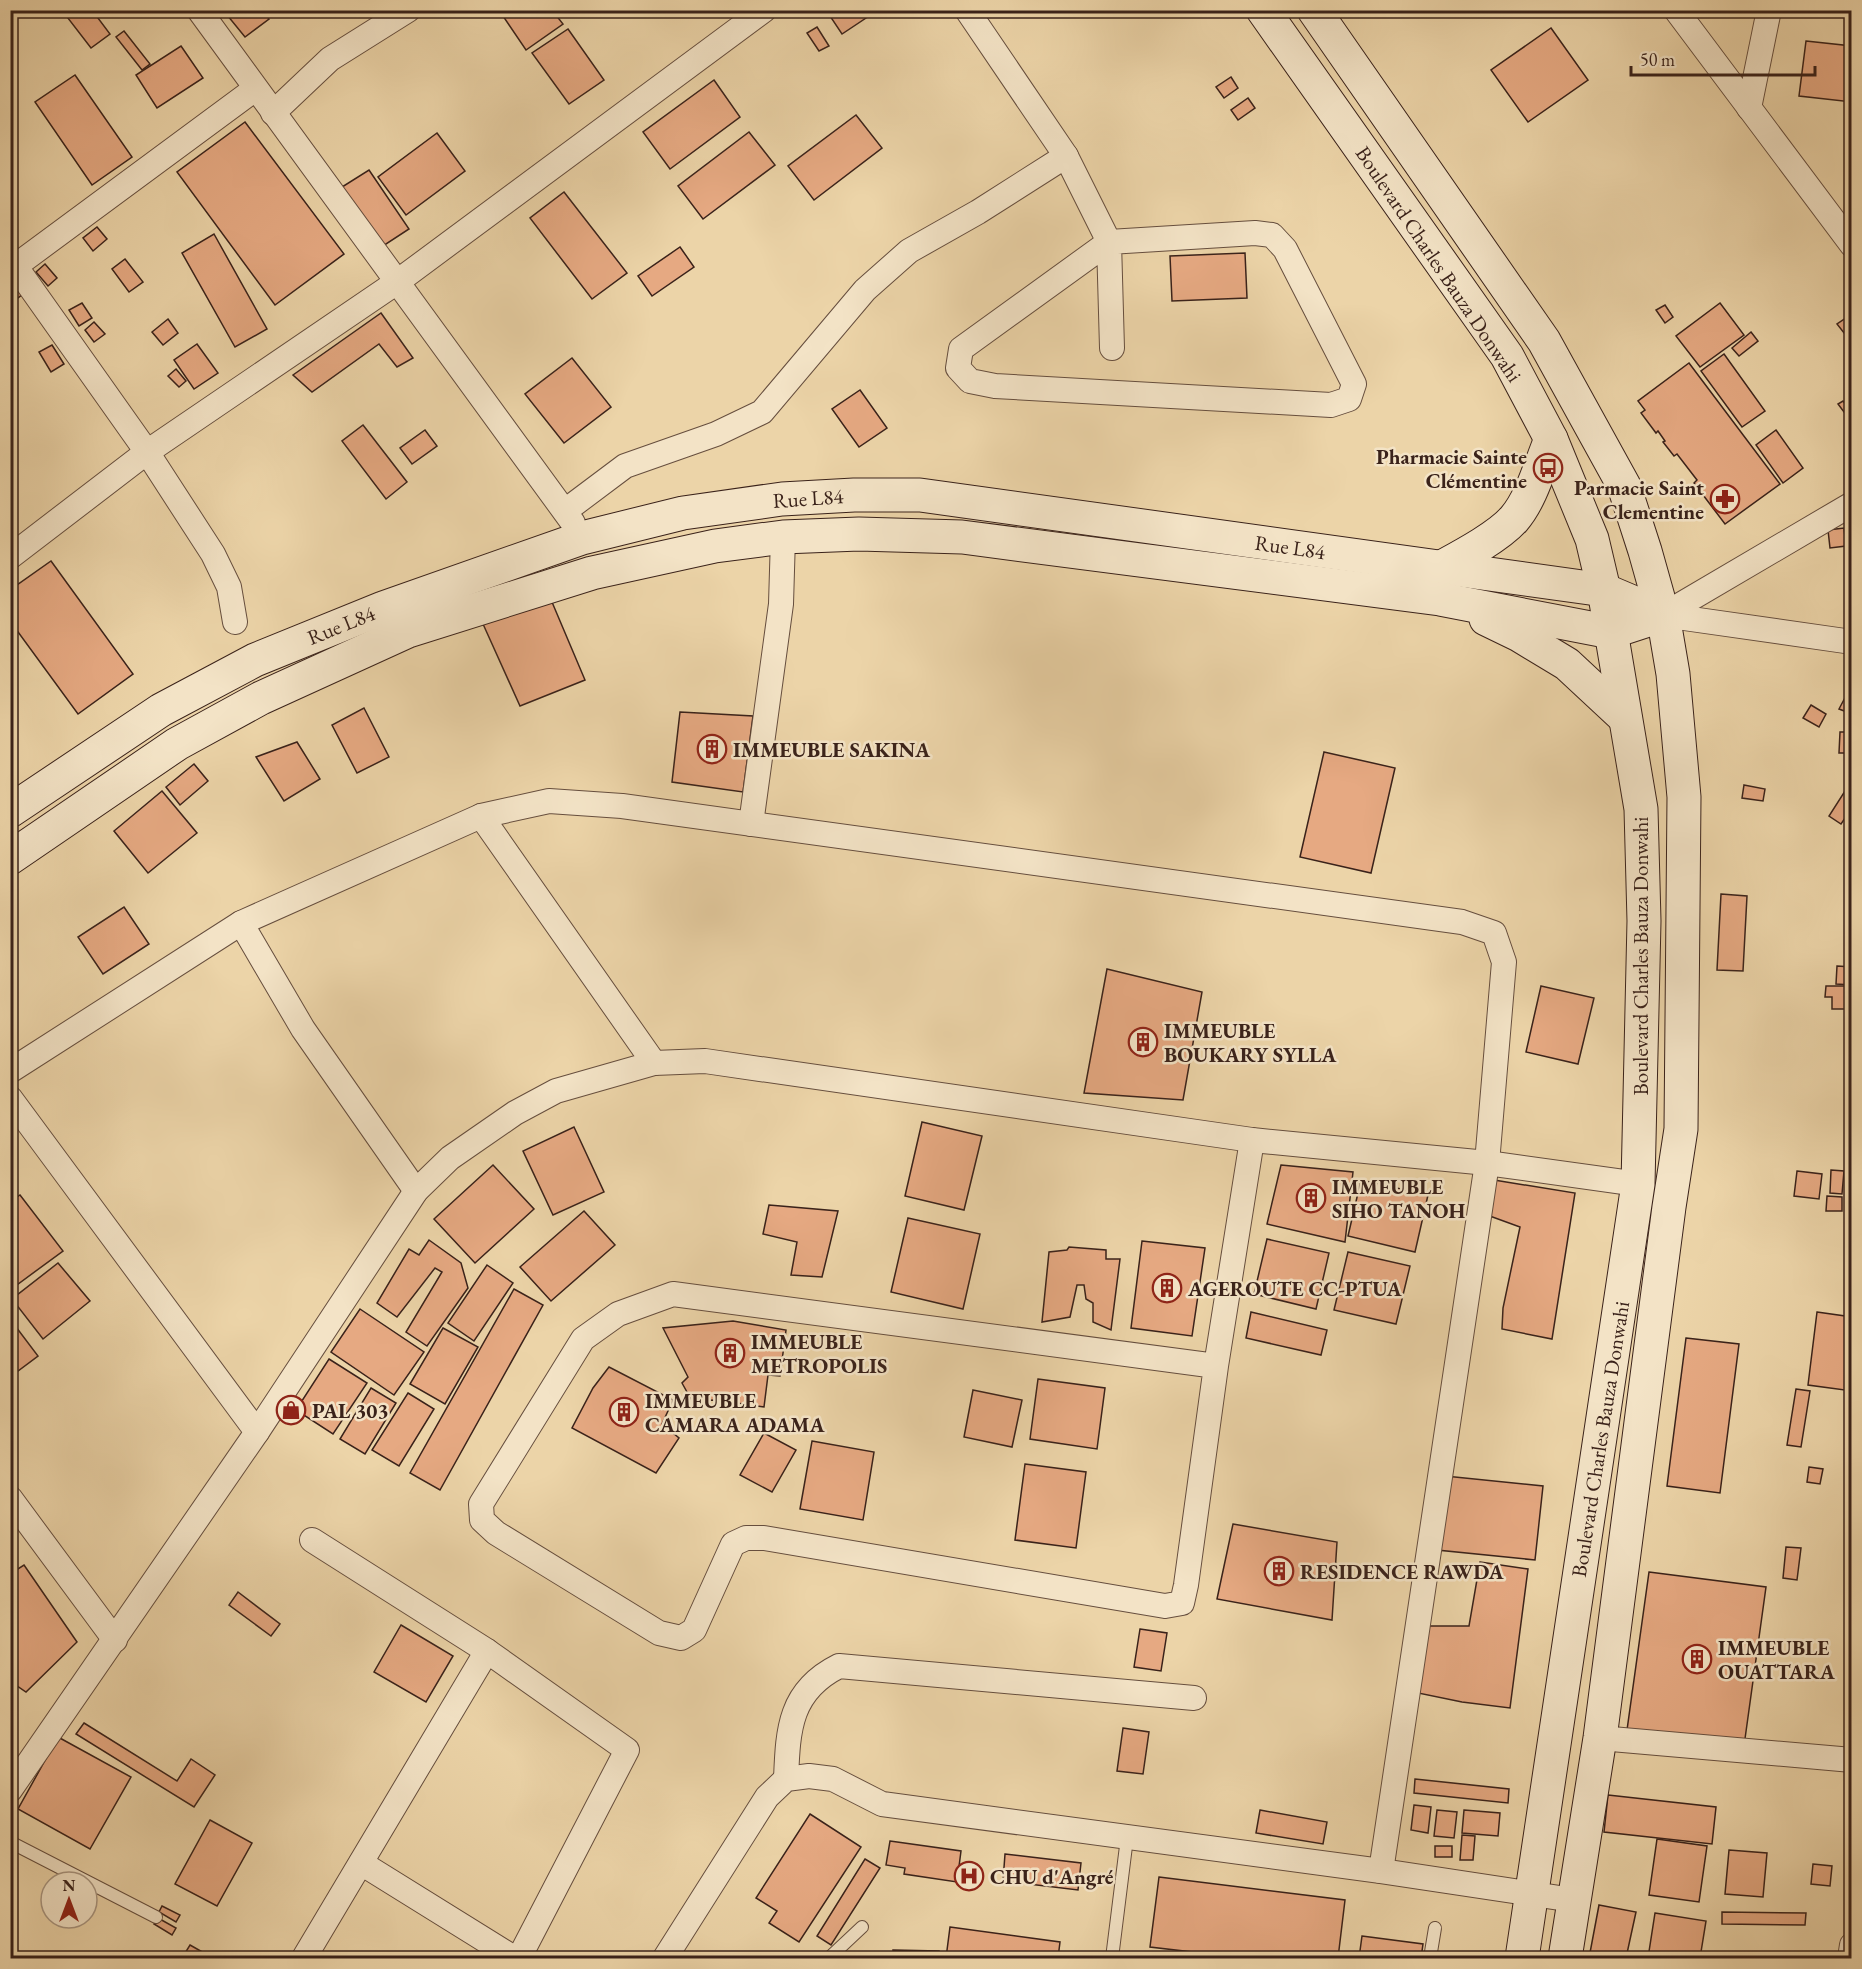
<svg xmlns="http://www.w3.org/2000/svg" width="1862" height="1969" viewBox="0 0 1862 1969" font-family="'EB Garamond',serif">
<rect width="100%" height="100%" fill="#ecd4a8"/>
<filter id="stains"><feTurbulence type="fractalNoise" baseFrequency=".00333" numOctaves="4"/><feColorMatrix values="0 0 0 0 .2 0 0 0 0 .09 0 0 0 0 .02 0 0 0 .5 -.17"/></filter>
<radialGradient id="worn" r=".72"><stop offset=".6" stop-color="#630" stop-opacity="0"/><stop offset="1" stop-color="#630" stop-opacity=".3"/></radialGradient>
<g fill="#e6a982" stroke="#3a221a" stroke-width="1.5">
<path d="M68,10h24l18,24 -19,14 -27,-35z"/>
<path d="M223,10h40l6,9 -24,18z"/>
<path d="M499,10h53l11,14 -37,26z"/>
<path d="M826,10h44l2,4 -30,20z"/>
<path d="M817,27l12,19 -10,5 -12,-18z"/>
<path d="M1551,28l37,52 -60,42 -37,-52z"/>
<path d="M568,29l36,51 -35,24 -37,-51z"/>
<path d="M124,31l26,33 -8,6 -26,-33z"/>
<path d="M1806,41l46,5v56l-53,-6z"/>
<path d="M181,46l22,32 -46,30 -21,-33z"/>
<path d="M75,75l57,82 -40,28 -57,-83z"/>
<path d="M1231,77l7,11 -14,10 -8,-11z"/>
<path d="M714,80l26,37 -70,52 -27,-37z"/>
<path d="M1248,98l7,10 -17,12 -7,-10z"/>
<path d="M856,115l26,33 -68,52 -26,-34z"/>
<path d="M245,122l99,132 -69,51 -98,-133z"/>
<path d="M749,132l26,33 -72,54 -25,-33z"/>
<path d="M437,133l28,38 -59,44 -28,-38z"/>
<path d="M369,170l40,59 -26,17 -41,-59z"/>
<path d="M564,192l63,81 -35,26 -62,-81z"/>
<path d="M97,227l10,12 -14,12 -10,-13z"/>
<path d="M214,234l53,95 -32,18 -53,-94z"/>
<path d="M680,247l14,20 -42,29 -14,-20z"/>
<path d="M1245,253l2,45 -75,3 -2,-45z"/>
<path d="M125,259l18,23 -14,10 -17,-23z"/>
<path d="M45,264l12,14 -9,8 -12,-14z"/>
<path d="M17,286l6,8 -13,10v-14z"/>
<path d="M82,303l10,15 -13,8 -10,-16z"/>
<path d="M1720,303l24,32 -44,32 -24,-31z"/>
<path d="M1665,305l8,12 -8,6 -9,-13z"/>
<path d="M381,313l32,45 -16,9 -18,-23 -67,48 -19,-17z"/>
<path d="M1852,314v29l-15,-19z"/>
<path d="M168,319l10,14 -15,12 -11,-13z"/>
<path d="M94,322l11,12 -11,8 -9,-12z"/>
<path d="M1751,332l7,9 -19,15 -7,-8z"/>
<path d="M197,344l21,29 -24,16 -20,-29z"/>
<path d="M52,345l12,19 -13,8 -12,-20z"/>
<path d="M1724,354l41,57 -23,16 -41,-56z"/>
<path d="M572,358l39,49 -47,36 -39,-49z"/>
<path d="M1689,363l91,121 -55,40 -31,-41 3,-3 -20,-26 -3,2 -11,-14 2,-1 -7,-10 -2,2 -15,-20 4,-3 -7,-9z"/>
<path d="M176,369l10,12 -7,6 -11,-11z"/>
<path d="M860,390l27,38 -28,19 -27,-38z"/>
<path d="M1843,401l3,4 6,-4 -2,19 -12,-16z"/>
<path d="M363,425l44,57 -21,17 -44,-58z"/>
<path d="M425,430l12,16 -25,18 -12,-16z"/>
<path d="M1776,430l27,38 -20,15 -27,-38z"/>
<path d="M1844,528l2,18 -16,2 -2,-18z"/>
<path d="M51,561l82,113 -55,40 -68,-93v-31z"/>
<path d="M549,595l36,85 -65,26 -37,-82z"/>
<path d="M1847,694l5,3v17l-13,-5z"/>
<path d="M1811,705l15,9 -7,13 -16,-9z"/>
<path d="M364,708l25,49 -32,16 -25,-48z"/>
<path d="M680,712l73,4 -10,76 -71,-10z"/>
<path d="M1840,732h12v21h-13z"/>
<path d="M297,742l23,37 -36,22 -28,-44z"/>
<path d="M1324,752l71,16 -24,105 -71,-16z"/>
<path d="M194,764l14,17 -28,24 -14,-18z"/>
<path d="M1744,785l21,4 -2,12 -21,-3z"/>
<path d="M162,791l35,42 -49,40 -34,-42z"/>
<path d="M1845,791l7,4v13l-11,16 -12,-8z"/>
<path d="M1721,894l26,2 -4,75 -26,-1z"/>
<path d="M124,907l25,37 -46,30 -25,-37z"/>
<path d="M1837,966l15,1v18l-16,-1z"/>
<path d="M1107,969l95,23 -19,108 -99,-7z"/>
<path d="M1541,986l53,12 -16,66 -52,-12z"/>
<path d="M1826,986h20l-1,23h-13v-12h-7z"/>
<path d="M922,1122l60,14 -18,74 -59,-14z"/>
<path d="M574,1127l30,65 -51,23 -30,-64z"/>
<path d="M493,1165l41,44 -59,54 -41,-44z"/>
<path d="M1281,1165l72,7 -8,70 -78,-18z"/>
<path d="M1831,1170l13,1 -2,23 -12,-1z"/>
<path d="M1797,1171l25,3 -3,25 -25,-3z"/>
<path d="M1361,1180l67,15 -13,57 -67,-16z"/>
<path d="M1494,1180l81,13 -23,146 -50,-10 1,-21 17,-81 -33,-12z"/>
<path d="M20,1195l43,56 -53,39v-88z"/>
<path d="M1827,1196l15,1v14h-16z"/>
<path d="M769,1205l69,6 -16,66 -31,-2 6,-33 -34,-8z"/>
<path d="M584,1211l31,34 -64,56 -31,-34z"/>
<path d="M908,1218l72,16 -17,75 -72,-17z"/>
<path d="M1267,1239l62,14 -13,56 -62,-15z"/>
<path d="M429,1240l32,23 7,25 -41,58 -21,-14 36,-60 -7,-4 -38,49 -20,-14 32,-54 10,6z"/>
<path d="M1142,1241l63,7 -13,88 -61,-8z"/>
<path d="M1069,1247l37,3v9h14l-9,71 -18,-8v-19l-7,-4 -2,-14h-7l-7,32 -28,5 7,-70 18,-2z"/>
<path d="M1348,1252l62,14 -14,58 -62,-14z"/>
<path d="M58,1263l32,38 -47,38 -31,-40z"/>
<path d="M487,1265l26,18 -39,58 -26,-18z"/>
<path d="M514,1289l29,16 -103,185 -30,-17z"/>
<path d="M360,1309l64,43 -30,43 -63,-43z"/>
<path d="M1251,1312l76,18 -6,25 -75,-17z"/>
<path d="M1817,1312l35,5v74l-44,-6z"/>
<path d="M10,1319l28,37 -28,21z"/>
<path d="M733,1321l53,9 -6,46 -12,-1 -4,32 -48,-7 -24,1 -10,-18 6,-6 -25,-49z"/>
<path d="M443,1328l35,19 -33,57 -35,-20z"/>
<path d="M1686,1338l53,6 -19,149 -53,-7z"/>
<path d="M329,1359l38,24 -34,51 -37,-24z"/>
<path d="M609,1367l64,33 -11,24 17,14 -23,35 -84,-45 21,-40z"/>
<path d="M1038,1379l67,9 -8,61 -67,-10z"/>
<path d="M371,1388l25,15 -31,51 -25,-15z"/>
<path d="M1796,1389l14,2 -9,56 -14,-2z"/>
<path d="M973,1390l49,10 -10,47 -48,-10z"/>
<path d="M408,1393l26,16 -35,57 -27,-16z"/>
<path d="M764,1433l32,17 -24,42 -32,-17z"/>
<path d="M812,1441l62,11 -11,68 -63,-11z"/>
<path d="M1025,1464l61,8 -10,76 -61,-8z"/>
<path d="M1809,1467l14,2 -3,15 -13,-2z"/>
<path d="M1445,1476l98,10 -8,74 -98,-10z"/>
<path d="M1846,1520h6v17l-7,-1z"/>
<path d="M1233,1524l104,18 -5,78 -115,-21z"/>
<path d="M1786,1547l15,1 -4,32 -14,-2z"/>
<path d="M1480,1562l48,7 -18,139 -48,-6 -44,-9 6,-67h45z"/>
<path d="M24,1565l53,77 -51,50 -16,-11v-107z"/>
<path d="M1649,1572l117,15 -22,159 -117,-16z"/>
<path d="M238,1592l42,32 -9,12 -42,-31z"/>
<path d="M401,1625l52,31 -27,46 -52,-30z"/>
<path d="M1140,1629l27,4 -6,38 -27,-4z"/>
<path d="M84,1723l93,58 14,-22 24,16 -21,32 -118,-73z"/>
<path d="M1123,1728l26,4 -6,42 -26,-3z"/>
<path d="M58,1737l73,40 -41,72 -72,-40z"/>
<path d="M1415,1779l94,10 -1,14 -94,-10z"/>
<path d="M1608,1795l108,12 -4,37 -108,-12z"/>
<path d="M1414,1805l17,2 -3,26 -17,-3z"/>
<path d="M1260,1810l67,12 -4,22 -67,-11z"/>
<path d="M1437,1810l20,2 -3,26 -20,-2z"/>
<path d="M1464,1810l36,3 -2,23 -36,-3z"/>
<path d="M810,1814l51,33 -62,95 -30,-19 8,-12 -21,-13z"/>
<path d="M210,1820l42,23 -35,63 -42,-22z"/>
<path d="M1462,1835l13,1 -2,24h-13z"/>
<path d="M1657,1839l50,7 -8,56 -50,-7z"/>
<path d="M890,1841l71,10 -4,31 -53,-8 1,-6 -19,-3z"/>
<rect x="1435" y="1846" width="17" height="11"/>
<path d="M1729,1850l38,3 -4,44 -38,-3z"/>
<path d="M1005,1854l76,9 -3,27 -75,-9z"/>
<path d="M865,1859l15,9 -49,77 -14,-9z"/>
<path d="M1813,1864l19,2 -2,20 -19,-2z"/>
<path d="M1159,1877l186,23 -7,58h-120v-3l-68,-8z"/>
<path d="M1599,1905l37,7 -10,46h-37z"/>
<path d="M162,1906l18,9 -4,7 -17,-10z"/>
<path d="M1722,1912l84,1 -1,12 -83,-1z"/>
<path d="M1655,1913l51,8 -6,37h-52z"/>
<path d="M158,1918l18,10 -4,7 -18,-11z"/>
<path d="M950,1927l110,15 -2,16h-112z"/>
<path d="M1362,1936l61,8 -2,14h-62z"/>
<path d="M190,1945l23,13h-31z"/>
<path d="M893,1950l46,1v7h-46z"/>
</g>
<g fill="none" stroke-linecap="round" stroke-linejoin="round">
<g stroke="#664e3e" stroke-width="14">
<g id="lane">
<path d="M10,1842l146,75"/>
<path d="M829,1958l33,-31"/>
<path d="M1112,1958l15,-120"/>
<path d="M1430,1958l5,-30"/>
</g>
</g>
<g stroke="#664e3e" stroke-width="26">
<g id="street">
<path d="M199,10l374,513"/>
<path d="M1676,10l176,235"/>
<path d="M1749,108l20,-98"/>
<path d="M273,113l57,-54 78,-49"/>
<path d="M1066,156l43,86 146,-9 17,2 13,14 69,135 -5,15 -18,6 -336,-19 -25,-5 -12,-13 3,-19 148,-107 3,106"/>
<path d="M16,267l131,185 66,102 16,33 6,35"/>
<path d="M10,270l245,-181"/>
<path d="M565,511l60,-45 91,-32 46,-22 103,-122 44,-39 69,-39 88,-56 -99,-146"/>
<path d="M10,557l137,-105 250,-170 367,-272"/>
<path d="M1663,615l189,-111"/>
<path d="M1663,615l189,27"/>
<path d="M481,816l173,247"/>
<path d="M751,824l30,-220 2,-67"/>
<path d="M241,923l62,106 113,162"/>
<path d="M10,1071l231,-148 240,-107 68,-15 73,5 840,116 32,11 10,29 -17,201 -106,708"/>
<path d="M10,1098l247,334"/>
<path d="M1216,1366l-543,-72 -55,20 -35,25 -102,165 1,16 14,13 163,100 22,5 13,-8 39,-86 13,-6h18l401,68 17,-3 4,-18 30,-219 36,-226"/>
<path d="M10,1498l105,142"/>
<path d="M312,1540l175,111 140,99 -108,208"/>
<path d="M1600,1738l252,22"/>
<path d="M786,1779c2,-49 3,-88 53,-113l355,32"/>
<path d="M10,1790l247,-358 159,-241 34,-33 65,-45 41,-22 98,-28 51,-2 547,79 235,23 151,21"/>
<path d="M361,1863l153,95"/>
<path d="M304,1958l183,-307"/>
<path d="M665,1958l102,-161 19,-18 23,-3 24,3 49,25 499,67 192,29"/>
<path d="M1850,1958l2,-13"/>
</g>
</g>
<g stroke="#3a221a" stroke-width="35">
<g id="secondary">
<path d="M1263,10l244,346 44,83 41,100 12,51 37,219 3,112 -6,263 -116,774"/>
<path d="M1314,10l230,331 80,145 21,65 18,64 10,59 11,123 -3,332 -12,78 -69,531 -35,220"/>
<path d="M1440,568c22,-12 58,-31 74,-49 18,-21 26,-54 37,-80"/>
<path d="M1486,619l33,16 48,29 58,54"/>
<path d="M10,811l151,-101 94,-50 128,-52 199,-70 101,-25 99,-14 72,-4h66l684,95 59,25"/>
<path d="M10,858l167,-114 84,-46 147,-67 184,-58 123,-27 68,-9 76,-3 103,3 478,62 171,33 52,-17"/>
</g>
</g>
<use href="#lane" stroke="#f3e3c6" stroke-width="12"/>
<use href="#street" stroke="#f3e3c6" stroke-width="24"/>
<use href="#secondary" stroke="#f3e3c6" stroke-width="33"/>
</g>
<defs>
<g id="bus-ring" transform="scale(1.5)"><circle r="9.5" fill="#f3e3c6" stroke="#8f2418" stroke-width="1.5"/><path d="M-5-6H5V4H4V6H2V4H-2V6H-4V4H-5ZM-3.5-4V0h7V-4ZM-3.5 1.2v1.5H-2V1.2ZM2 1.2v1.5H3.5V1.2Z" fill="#8f2418"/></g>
<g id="pharmacy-ring" transform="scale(1.5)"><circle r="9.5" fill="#f3e3c6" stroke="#8f2418" stroke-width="1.5"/><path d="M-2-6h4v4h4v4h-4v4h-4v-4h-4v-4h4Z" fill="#8f2418"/></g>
<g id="building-ring" transform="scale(1.5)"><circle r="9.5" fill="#f3e3c6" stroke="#8f2418" stroke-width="1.5"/><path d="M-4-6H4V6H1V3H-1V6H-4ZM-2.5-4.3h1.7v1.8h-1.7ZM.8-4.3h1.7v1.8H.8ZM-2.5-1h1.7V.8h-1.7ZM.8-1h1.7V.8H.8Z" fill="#8f2418"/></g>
<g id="shop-ring" transform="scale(1.5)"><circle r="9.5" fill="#f3e3c6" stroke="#8f2418" stroke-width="1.5"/><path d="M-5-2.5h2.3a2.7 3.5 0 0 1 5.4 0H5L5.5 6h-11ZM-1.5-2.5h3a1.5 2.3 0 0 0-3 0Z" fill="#8f2418"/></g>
<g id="hospital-ring" transform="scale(1.5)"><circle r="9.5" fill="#f3e3c6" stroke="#8f2418" stroke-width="1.5"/><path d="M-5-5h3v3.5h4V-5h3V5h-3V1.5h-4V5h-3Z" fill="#8f2418"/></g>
</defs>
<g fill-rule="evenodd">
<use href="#bus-ring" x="1548" y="468"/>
<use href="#pharmacy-ring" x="1725" y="499"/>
<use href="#building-ring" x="712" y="749"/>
<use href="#building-ring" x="1143" y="1042"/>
<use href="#building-ring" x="1311" y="1198"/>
<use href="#building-ring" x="1167" y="1288"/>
<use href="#building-ring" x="730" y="1353"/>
<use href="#shop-ring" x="291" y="1410"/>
<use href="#building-ring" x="624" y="1412"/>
<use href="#building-ring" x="1279" y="1571"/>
<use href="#building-ring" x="1697" y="1659"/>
<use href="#hospital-ring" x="969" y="1876"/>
</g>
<g text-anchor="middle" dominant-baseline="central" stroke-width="5" stroke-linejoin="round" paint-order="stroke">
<g font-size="21" fill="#3a221a" stroke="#f3e3c6">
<text transform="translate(1439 264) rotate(56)">Boulevard Charles Bauza Donwahi</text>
<text transform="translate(808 498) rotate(-4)">Rue L84</text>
<text transform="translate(1290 547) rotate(8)">Rue L84</text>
<text transform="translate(341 625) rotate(-22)">Rue L84</text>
<text transform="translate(1640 956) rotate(-90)">Boulevard Charles Bauza Donwahi</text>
<text transform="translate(1600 1439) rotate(-81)">Boulevard Charles Bauza Donwahi</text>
</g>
<g font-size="21" font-weight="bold" fill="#3a221a" stroke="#f3e3c6" text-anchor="start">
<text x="1527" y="456" text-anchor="end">Pharmacie Sainte<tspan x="1527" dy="24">Clémentine</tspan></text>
<text x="1704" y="487" text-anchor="end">Parmacie Saint<tspan x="1704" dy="24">Clementine</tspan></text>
<text x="733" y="749">IMMEUBLE SAKINA</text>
<text x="1164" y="1030">IMMEUBLE<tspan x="1164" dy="24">BOUKARY SYLLA</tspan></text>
<text x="1332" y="1186">IMMEUBLE<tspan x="1332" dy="24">SIHO TANOH</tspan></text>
<text x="1188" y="1288">AGEROUTE CC-PTUA</text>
<text x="751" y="1341">IMMEUBLE<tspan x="751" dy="24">METROPOLIS</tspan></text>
<text x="645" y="1400">IMMEUBLE<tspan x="645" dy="24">CAMARA ADAMA</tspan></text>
<text x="312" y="1410">PAL 303</text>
<text x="1300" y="1571">RESIDENCE RAWDA</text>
<text x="1718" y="1647">IMMEUBLE<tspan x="1718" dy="24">OUATTARA</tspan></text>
<text x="990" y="1876">CHU d'Angré</text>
</g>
</g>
<rect width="1862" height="1969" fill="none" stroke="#ecd4a8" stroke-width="36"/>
<rect x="12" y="12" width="1838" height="1945" fill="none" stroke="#3a221a" stroke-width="3"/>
<rect x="18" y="18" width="1826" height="1933" fill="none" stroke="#3a221a" stroke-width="1.5"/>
<g transform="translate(69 1900)"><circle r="28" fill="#f3e3c6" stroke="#a99681" stroke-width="1.5"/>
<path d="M0-4.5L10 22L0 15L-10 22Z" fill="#8f2418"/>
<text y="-9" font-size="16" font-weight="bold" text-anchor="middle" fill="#3a221a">N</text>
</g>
<path d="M1631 66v9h184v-9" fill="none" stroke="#3a221a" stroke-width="3"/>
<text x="1640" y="66" font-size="18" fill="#3a221a" stroke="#f3e3c6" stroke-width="4.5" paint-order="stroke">50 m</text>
<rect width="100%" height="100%" filter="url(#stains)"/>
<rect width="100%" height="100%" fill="url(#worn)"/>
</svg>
